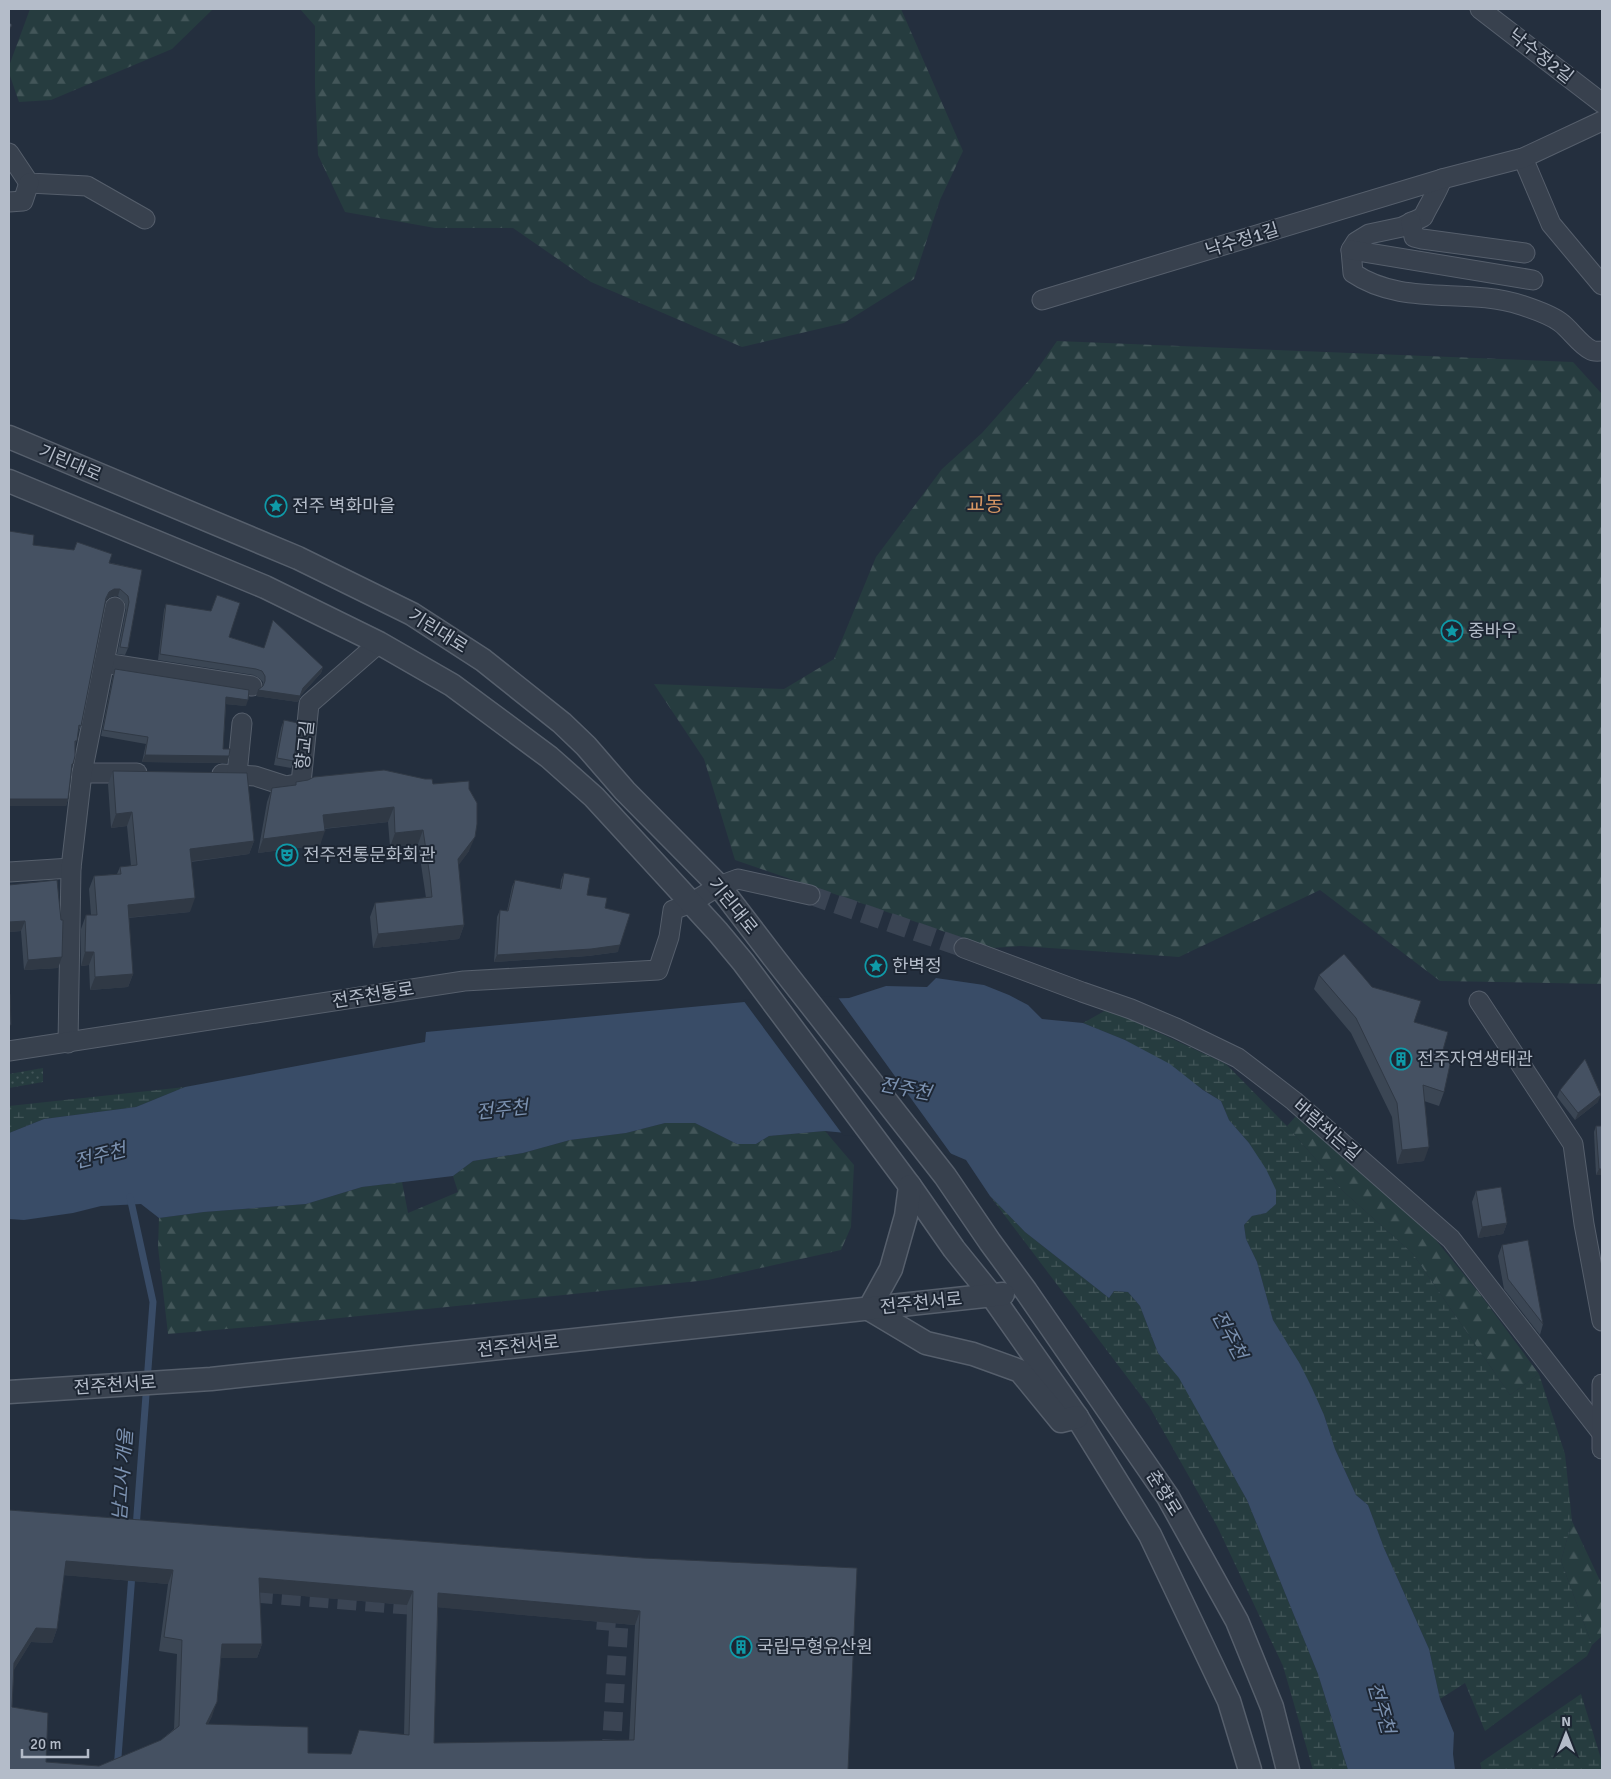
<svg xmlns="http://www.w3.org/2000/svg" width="1611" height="1779" viewBox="0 0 1611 1779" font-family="Signika,'Noto Sans KR',sans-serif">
<defs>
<pattern id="grass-dots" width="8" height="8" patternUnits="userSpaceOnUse" patternTransform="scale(1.25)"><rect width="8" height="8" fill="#263c3f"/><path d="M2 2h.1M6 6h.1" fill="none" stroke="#435659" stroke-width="1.8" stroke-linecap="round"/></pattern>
<pattern id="forest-firs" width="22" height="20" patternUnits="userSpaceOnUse" patternTransform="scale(1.25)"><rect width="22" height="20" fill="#263c3f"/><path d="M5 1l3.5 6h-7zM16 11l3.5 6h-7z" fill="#435659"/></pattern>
<pattern id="wetland-marsh" width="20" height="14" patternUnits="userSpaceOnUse" patternTransform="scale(1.25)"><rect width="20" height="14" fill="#263c3f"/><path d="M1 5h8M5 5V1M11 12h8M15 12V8" fill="none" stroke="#435659"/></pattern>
</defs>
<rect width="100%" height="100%" fill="#242f3e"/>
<path fill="url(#grass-dots)" d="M43,1068v14l-34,6v-14z"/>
<g fill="url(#forest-firs)">
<path d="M30,9h183l-41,40 -121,51 -32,2 -10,-29v-7z"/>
<path d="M300,9h601l62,142 -23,49 -26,79 -70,44 -102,24 -151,-65 -78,-54h-78l-90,-16 -27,-57 -3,-69v-60z"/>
<path d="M1057,341l516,21 29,32v590l-162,-3 -120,-91 -141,67 -158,-11 -29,2 -257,-88 -31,-101 -50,-75 130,5 50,-30 42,-102 66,-88 40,-36 49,-55z"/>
<path d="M1297,1115l133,118 50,61 59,80 -29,21 -97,-141 -69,-62 -57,-66z"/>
<path d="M665,1123h30l42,21h19l13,-8 56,-5 29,34 -3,62 -10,23 -133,30 -446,46 -94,8 -10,-87 1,-29 45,-6 102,-8 56,-17 40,-5 6,31 50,-21 -5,-16 20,-15 50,-8 47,-13 56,-7z"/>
<path d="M1572,1521l30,64v51l-10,9 -31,-84z"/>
</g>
<g fill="url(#wetland-marsh)">
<path d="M1108,1009l118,55 61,62 57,66 69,62 97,141 29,-21 26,80 7,67 -11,40 31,84 -5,11 -102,75 -20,-48 -25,16 -11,-50 -45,-101 -16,-43 -12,-10 -21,-46 -11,-34 -51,-95 -16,-58 -11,-23 -2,-14 8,-9 14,-3 -17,-70 -20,-23 -8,-19 -96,-61 -42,-17z"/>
<path d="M185,1087l-49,20 -92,12 -35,14v-27z"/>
<path d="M990,1196l35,36 84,66 5,-7 14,1 12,14 18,47 21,24 68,123 71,174 30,96h-35l-30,-104 -66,-140 -68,-120z"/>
<path d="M1581,1694l21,68v8h-120l-2,-7z"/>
</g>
<path fill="#394c67" d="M936,978l48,7 25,10 19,10 14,14 41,4 42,17 45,24 33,26 18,11 8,19 20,23 17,26 10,21v14l-10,9 -14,3 -8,9 2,14 11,23 16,58 27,44 12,24 12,27 11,34 21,46 12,10 16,43 45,101 11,50 14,34 -1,21 2,16h-107l-30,-96 -71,-174 -68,-122 -21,-25 -18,-47 -12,-14 -14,-1 -5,7 -84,-66 -35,-36 -24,-36 -47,-20 -94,-9 -56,5 -13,8h-19l-42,-21h-30l-39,10 -56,7 -47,13 -50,8 -20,15 -91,11 -56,17 -102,8 -45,6 -18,-14 -40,2 -28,7 -49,7 -15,-1v-86l35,-14 92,-12 49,-20 240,-45 1,-10 329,-31 94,-3 37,-12 41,1z"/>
<path fill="#242f3e" d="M837,996l117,162 -35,-15 -76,-8 -100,-135z"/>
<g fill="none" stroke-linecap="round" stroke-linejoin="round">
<g stroke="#394c67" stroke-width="7">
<path d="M130,1197l23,105 -17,226"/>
<path d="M117,1770l15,-196"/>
</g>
<g stroke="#3a4453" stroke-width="19" stroke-dasharray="19 9" stroke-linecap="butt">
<path d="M810,895l154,53"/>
<path d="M254,1593l179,14"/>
<path d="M597,1620l22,2 -9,148"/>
</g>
<g stroke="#565f6c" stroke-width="21">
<g id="minor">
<path d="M1480,9l122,94"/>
<path d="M9,153l20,30 58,3 58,33"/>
<path d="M1523,158l28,66 51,61"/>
<path d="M1442,179c-5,14 -13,25 -19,38l-21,10 -33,7 -13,8 -5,8 2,23c50,34 113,14 168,32 12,4 28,9 39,17 10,7 20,23 31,28 3,2 8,1 11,1"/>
<path d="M9,202l14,-1 6,-18"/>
<path d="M1411,222l3,15 8,2 103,14"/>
<path d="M1351,250l182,30"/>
<path d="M1042,300l400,-121 81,-21 79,-37"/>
<path d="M104,663l148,23"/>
<path d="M82,773h55"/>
<path d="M222,774l33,2 31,10 15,-3 8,-79 70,-61"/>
<path d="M237,774l5,-51"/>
<path d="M9,872l62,-4"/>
<path d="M964,948l118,44 49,17 45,19 62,30 56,43 157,138 150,193"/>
<path d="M1479,1001l94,143 11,80 18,97"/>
<path d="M68,1043l3,-175 11,-95 33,-166"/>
<path d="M9,1051l455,-70 194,-11 11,-33 4,-27 18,-7 28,-17 19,-7 72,16"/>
<path d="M1602,1384v65"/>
</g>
</g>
<g stroke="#565f6c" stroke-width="25">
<g id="tertiary">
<path d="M9,437l289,121 114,56 71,46 79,63 24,23 39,45 94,95 55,72 171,218 45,66 36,49 142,206 69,124 35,86 16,63"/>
<path d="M9,481l256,106 114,56 73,42 97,72 45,40 124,135 25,30 167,224 44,63 38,47 85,121 73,118 79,166 21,69"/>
<path d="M869,1309l57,34 47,11 47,17 41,50 16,-4"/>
<path d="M869,1309l22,-40 15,-53 4,-30"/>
<path d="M9,1392l202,-13 792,-85"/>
</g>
</g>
<use href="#minor" stroke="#38414e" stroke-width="19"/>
<use href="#tertiary" stroke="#38414e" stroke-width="22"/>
</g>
<g fill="#3b4654" fill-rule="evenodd">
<path d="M9,531l24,14 109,25 -14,78 -3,7 -8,-1 9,-45 -1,-6 -7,-7h-6l-5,3 -1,2 -25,125 -3,6 -3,16 -4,21 -3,30 -2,7h-57z"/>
<path d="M166,604l63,33 94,30 -2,6 -20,22 -3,7 -42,-6 2,-6 5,-3v-5l-4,-4 -5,-3 -96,-15 6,-50z"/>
<path d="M115,669l131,37 -20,-2 -3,45 6,7 -2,7 -85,-1 4,-18 -45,-8 12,-60z"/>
<path d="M284,720l10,41 -3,7 -17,-3 7,-37z"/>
<path d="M113,771l141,70 -5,13 -58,8 -1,50 -62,6 5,56 -5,13 -38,3 -1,-25 -8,1v-37l5,-14h5l-2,-26 5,-13 23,-2 3,-7 11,-1 -4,-40 -16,2 -3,-44z"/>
<path d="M296,782l137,2 36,67 -11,14 6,60 -5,14 -86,9 -3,-31 5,-14 51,-5 -8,-54 -28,3 -2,-25 -64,7 -4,16 -62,8 9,-51 5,-14 23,-3z"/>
<path d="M564,873l23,22 18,13 13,44 -30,4 -94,6 3,-45 3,-7 7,1 5,-24 3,-7 45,9 1,-9z"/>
<path d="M9,885l53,72 -4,11 -34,2 -3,-39 -12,1z"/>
<path d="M1319,975l53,12 42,35 27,35 3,35 -5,14 -15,-5v60l-27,3 -5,-47 -41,-84 -37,-44z"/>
<path d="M1560,1090l38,12 -23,18 -18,-23z"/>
<path d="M1596,1126l6,49h-6l-2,-43z"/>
<path d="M1476,1191l31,32 -4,11 -25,4 -6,-36z"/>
<path d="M1502,1245l41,79 -3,11 -36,-46 -6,-33z"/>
<path d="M9,1510l634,48 205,212h-839zM64,1575l104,9 -9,67 18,3 -3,75 -13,11 -62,26 -53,-4 -34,-55 2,-38 17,-27 21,1 5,-14zM259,1592l148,13 -3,130 -53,19 -43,-1 -100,-29 4,-8 9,-58h36l5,-14zM438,1607l197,18 -6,116 -195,2z"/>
</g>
<g fill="#303945">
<path d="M114,589h6l-2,7h-6l-5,3 -3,6 5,-13z"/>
<path d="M323,667l-2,6 -20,22 -3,7 -42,-6 2,-6 45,-2z"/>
<path d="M226,697l22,3 -2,6 -22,-2z"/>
<path d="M145,755l84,1 -2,7 -85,-1z"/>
<path d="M9,799h59l-2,7h-57z"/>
<path d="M394,807l-6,15 -70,7 5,-14z"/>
<path d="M132,812l-5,14 -16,2 5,-14z"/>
<path d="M423,830l-5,14 -28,3 5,-14z"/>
<path d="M325,831l-5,14 -62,8 5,-14z"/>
<path d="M475,837l-6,14 -16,22 5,-14z"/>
<path d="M254,841l-5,13 -64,8 5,-13z"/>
<path d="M195,898l-5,14 -67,6 5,-13z"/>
<path d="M25,921l-4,10 -12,1v-10z"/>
<path d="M464,925l-5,14 -86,9 5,-14z"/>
<path d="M620,945l-2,7 -30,4 -94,6 3,-7z"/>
<path d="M85,952h9l-5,13 -8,1z"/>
<path d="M62,957l-4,11 -34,2 4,-10z"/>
<path d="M133,974l-5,13 -38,3 5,-13z"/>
<path d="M1601,1095l-3,7 -23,18 3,-7z"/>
<path d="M1429,1147l-5,14 -27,3 5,-14z"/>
<path d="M1599,1169h3v6h-6z"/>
<path d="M1507,1223l-4,11 -25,4 4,-11z"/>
<path d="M66,1561l107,9 -5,14 -107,-9z"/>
<path d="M259,1578l154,13 -6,14 -154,-13z"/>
<path d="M438,1593l202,18 -5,14 -202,-18z"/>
<path d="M36,1628l21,1 -5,14 -21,-1 -22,36 5,-15z"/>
<path d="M222,1644h40l-5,14h-40z"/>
<path d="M217,1702l-5,14 -11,22 5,-14z"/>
</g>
<g fill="#455162" stroke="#303945" fill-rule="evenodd">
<path d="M9,22l3,3 -3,5z"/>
<path d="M9,531l25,4 -1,10 41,5 3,-8 35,12 -3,9 33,7 -14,78 -8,-1 9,-45 -1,-6 -8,-7h-6l-5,3 -3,6 -25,128 -2,-1 -2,16h-2v15l-2,8h-1l-4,35h-59z"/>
<path d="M217,595l23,8 -11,34 35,11 9,-28 50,47 -20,21 -3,8 -42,-6 5,-4 2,-5v-5l-3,-5 -6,-2 -96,-15 6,-50 45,7z"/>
<path d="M115,669l134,21 -1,10 -22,-3 -3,52h7l-1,7 -84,-1 3,-18 -45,-7z"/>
<path d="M284,720l14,3 -4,38 -17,-3z"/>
<path d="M384,770l41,9h7l1,5 36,-3v8l8,14v21l-2,13 -17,22 6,66 -86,9 -3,-31 57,-6 -2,-20 -7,-47 -28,3 -1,-26 -71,8 2,16 -62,8 9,-51 24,-3v-3l12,-2 6,-3z"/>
<path d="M113,771l134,2 7,68 -64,8 5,49 -67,7 5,69 -38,3 -1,-25h-9l1,-37h11l-3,-39 27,-2 -1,-7 17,-2 -5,-53 -16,2z"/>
<path d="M564,873l26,5 -3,17 20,3 -2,10 25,6 -10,31 -29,4 -94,6 3,-45 8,1 7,-31 46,9z"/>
<path d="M57,880l4,40h2l-1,37 -34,3 -3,-39 -16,1v-37z"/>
<path d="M1344,954l28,33 49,14 -7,21 34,10 -7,25 10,3 -7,32 -21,-7 6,62 -27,3 -5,-47 -41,-85 -37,-43z"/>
<path d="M9,994h1l1,31h-2z"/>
<path d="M1585,1059l16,36 -23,18 -18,-23z"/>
<path d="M1596,1126h6v43h-3z"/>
<path d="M1501,1187l6,36 -25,4 -6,-36z"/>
<path d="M1528,1240l15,84 -35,-45 -6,-34z"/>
<path d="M9,1510l634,48 214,10 -9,202h-839zM66,1561l107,9 -9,67 18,3 -3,86 -18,14 -62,26 -53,-4 2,-49 -36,-6 2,-44 22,-35 21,1zM259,1578l154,13 -4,144 -50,-5 -8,24 -43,-1v-26l-102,-3 11,-22 5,-58h40zM438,1593l202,18 -6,129 -200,3z"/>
</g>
<defs>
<g id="sight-ring" transform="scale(1.125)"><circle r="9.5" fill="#1d2633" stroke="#0f9aa8" stroke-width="1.5"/><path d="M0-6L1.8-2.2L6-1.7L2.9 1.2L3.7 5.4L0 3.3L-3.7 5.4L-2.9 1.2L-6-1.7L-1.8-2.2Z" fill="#0f9aa8"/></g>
<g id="theatre-ring" transform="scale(1.125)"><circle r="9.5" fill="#1d2633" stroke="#0f9aa8" stroke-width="1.5"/><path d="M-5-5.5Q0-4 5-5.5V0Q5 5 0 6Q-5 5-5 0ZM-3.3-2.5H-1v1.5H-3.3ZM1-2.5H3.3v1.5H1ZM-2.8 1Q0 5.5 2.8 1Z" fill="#0f9aa8"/></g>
<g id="building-ring" transform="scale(1.125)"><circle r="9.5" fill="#1d2633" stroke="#0f9aa8" stroke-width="1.5"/><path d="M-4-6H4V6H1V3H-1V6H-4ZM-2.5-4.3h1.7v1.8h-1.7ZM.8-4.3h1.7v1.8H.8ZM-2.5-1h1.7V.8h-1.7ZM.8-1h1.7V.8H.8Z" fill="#0f9aa8"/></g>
</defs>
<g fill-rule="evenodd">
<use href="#sight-ring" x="276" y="506"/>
<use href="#sight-ring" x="1452" y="631"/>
<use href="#theatre-ring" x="287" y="855"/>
<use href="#sight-ring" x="876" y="966"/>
<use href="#building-ring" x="1401" y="1059"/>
<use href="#building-ring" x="741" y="1647"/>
</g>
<g text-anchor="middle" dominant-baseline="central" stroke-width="4" stroke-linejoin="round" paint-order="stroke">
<g font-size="18" fill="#b4bcc9" stroke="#1d2633">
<text transform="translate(1541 56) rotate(38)">낙수정2길</text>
<text transform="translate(1242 240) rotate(-17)">낙수정1길</text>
<text transform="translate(70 463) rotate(23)">기린대로</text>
<text transform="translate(438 631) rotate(32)">기린대로</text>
<text transform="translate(305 745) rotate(-84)">향교길</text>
<text transform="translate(733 906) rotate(51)">기린대로</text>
<text transform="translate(373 995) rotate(-9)">전주천동로</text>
<text transform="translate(1327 1130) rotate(41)">바람쐬는길</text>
<text transform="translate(921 1303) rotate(-6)">전주천서로</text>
<text transform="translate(518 1346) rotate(-6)">전주천서로</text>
<text transform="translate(115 1385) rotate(-4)">전주천서로</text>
<text transform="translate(1164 1493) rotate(58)">춘향로</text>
</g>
<g font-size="18" fill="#b4bcc9" stroke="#1d2633" text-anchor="start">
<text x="292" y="506">전주 벽화마을</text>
<text x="1468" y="631">중바우</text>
<text x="303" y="855">전주전통문화회관</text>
<text x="892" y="966">한벽정</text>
<text x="1417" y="1059">전주자연생태관</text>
<text x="757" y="1647">국립무형유산원</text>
</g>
<g font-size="19" font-style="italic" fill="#7c92b1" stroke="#1d2633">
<text transform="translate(905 1089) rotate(11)">전주천</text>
<text transform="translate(502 1110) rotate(-6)">전주천</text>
<text transform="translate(100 1156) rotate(-14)">전주천</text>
<text transform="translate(1229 1335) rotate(62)">전주천</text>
<text transform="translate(123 1475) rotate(-86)">남고사 개울</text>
<text transform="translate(1381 1708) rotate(74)">전주천</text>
</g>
<g font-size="20" fill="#d59563" stroke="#1d2633">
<text x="985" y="504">교동</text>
</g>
</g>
<rect width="1611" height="1779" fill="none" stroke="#b4bcc9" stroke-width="20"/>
<g transform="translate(1566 1734)" stroke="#1d2633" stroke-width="4" paint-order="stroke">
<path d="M0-4L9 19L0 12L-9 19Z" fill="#b4bcc9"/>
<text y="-8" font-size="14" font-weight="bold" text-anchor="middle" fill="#b4bcc9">N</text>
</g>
<path d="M22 1749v8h66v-8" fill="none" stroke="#b4bcc9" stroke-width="2.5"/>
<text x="30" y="1749" font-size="15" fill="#b4bcc9" stroke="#1d2633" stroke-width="4" paint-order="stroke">20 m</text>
</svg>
